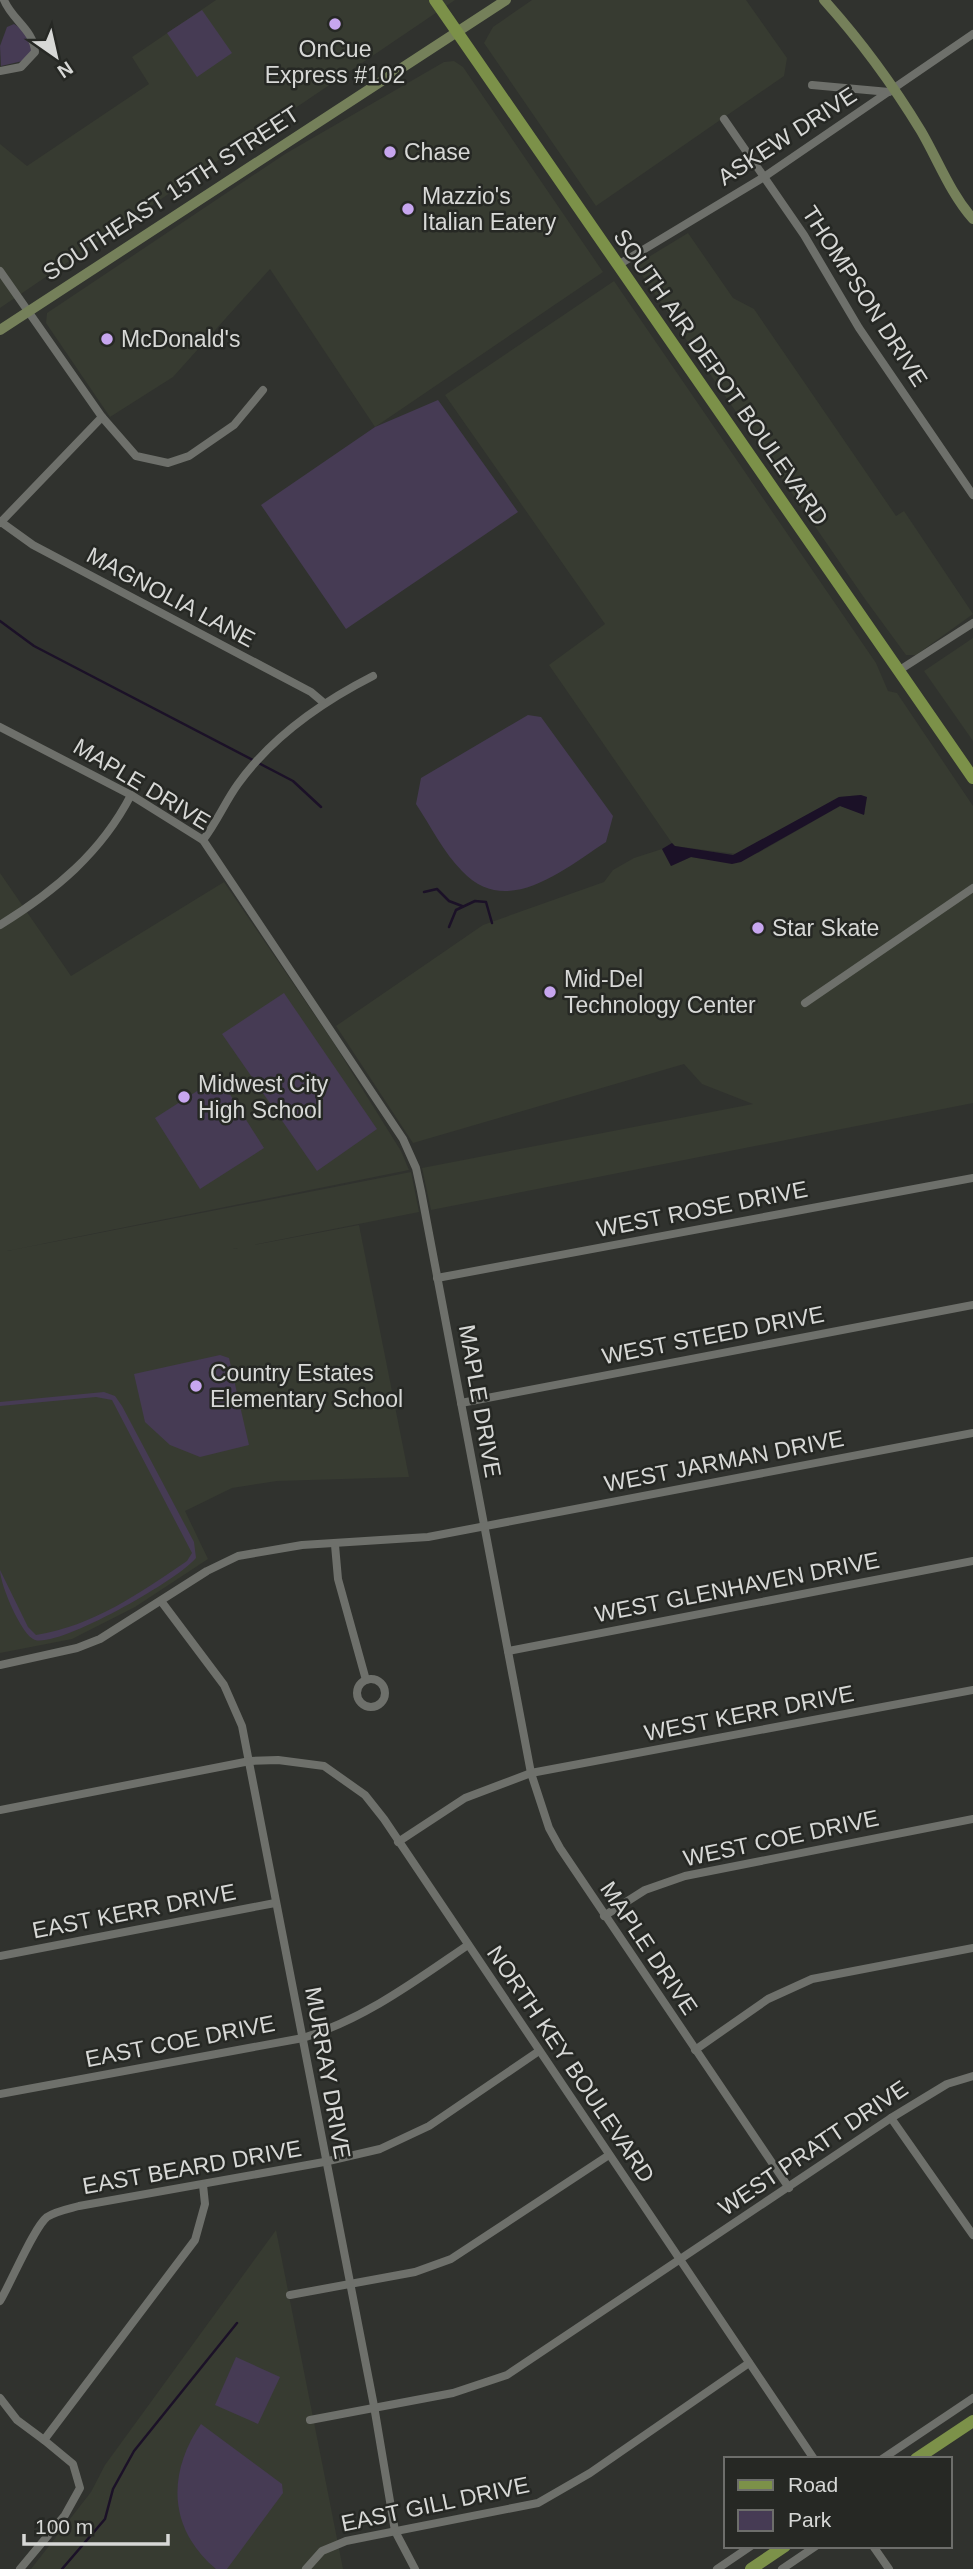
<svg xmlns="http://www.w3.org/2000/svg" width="973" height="2569" viewBox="0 0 973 2569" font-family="Helvetica,sans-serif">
<rect width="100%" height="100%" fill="#30322e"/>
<g fill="#373b31">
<path d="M216,0h239l-455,308v-164l27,22 122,-82 -17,-27z"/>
<path d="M532,0h214l41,58 -3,18 -188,130 -112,-163 9,-16z"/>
<path d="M454,61l9,6 140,205 -228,155 -105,-158 -97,108 -63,40 -64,-94 1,-10 238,-159 159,-92z"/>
<path d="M688,233l45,65 21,11 142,207 8,-5 69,103 -57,41h-10l-41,-56 -226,-328 -1,-6 9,-7z"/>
<path d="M614,281l262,382 12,28 9,2 76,113v297l-542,107 -9,-42 331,-64 -51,-20 -18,-20 -271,79 -77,-117 147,-101 121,-43 9,-12 21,-12 28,-9 9,17 20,-9 12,2 55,-6 82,-47 25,8 -4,-19 -22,2 -102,57 -63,-8 -125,-181 56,-41 -160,-229z"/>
<path d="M973,638v103l-49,-70z"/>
<path d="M0,873l71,103 153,-94 109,160 68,109 8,19 -402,81 404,-79 8,40 -186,37 126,-24 50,252 -132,4 -45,7 -47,23 23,48 -73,48 -63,32 -72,14z"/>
<path d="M276,2230l67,339h-312l60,-77 14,-27z"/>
</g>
<g fill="#463b54">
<path d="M202,10l30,43 -35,24 -30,-44z"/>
<path d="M14,24l12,8 7,17 -6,11 -26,6 -1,-20 7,-19z"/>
<path d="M438,400l80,112 -172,117 -85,-124 114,-78z"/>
<path d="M528,715l13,2 72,99 -7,26c-42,27 -99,77 -144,29 -18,-18 -32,-46 -46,-67l5,-26z"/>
<path d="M284,993l93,136 -60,42 -95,-137z"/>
<path d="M219,1077l45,71 -64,41 -45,-71z"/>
<path d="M220,1355l9,3 20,87 -49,12 -30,-12 -25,-23 -11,-48z"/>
<path d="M104,1392l11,4 7,10 72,136 2,16c-18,22 -135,89 -161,82 -14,-5 -35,-56 -35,-70l28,57 8,8c57,-9 104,-42 151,-74l5,-8 -80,-153 -16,-3 -96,9v-4z"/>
<path d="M236,2357l44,20 -22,47 -43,-19z"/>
<path d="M201,2424l81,60 1,9 -56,76h-11c-48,-40 -49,-96 -15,-145z"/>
</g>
<path fill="#1b1127" d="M861,795l6,2 -3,18 -24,-9 -99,56 -9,2 -41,-7 -20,9 -9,-17 10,-6 3,3 58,9 106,-58z"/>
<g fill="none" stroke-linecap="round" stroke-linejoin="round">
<g stroke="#1b1127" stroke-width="2.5">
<path d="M0,621l34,25 259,135 28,26"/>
<path d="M424,892l13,-3 12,12 13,5"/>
<path d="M449,927l7,-17 19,-9 11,1 6,21"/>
<path d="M62,2569l43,-50 8,-30 21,-38 103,-128"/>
</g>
<g stroke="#6e706b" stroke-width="8">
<path d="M0,71l21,-4 14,-15c-1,-22 -23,-32 -31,-52"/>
<path d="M812,85l77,7"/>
<path d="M724,119l80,116 55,93 114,167"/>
<path d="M618,265l146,-88 209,-143"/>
<path d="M0,271l102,146 34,39 32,7 21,-7 45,-31 29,-35"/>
<path d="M1,522l32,23 278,147 13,11"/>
<path d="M0,523l102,-106"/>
<path d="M898,671l75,-48"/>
<path d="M0,727l131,68 72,45 200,299 13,29 5,23 110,582 18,55 11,20 229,340"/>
<path d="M203,840c14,-18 22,-38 35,-56 33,-46 84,-82 135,-108"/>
<path d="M0,925c55,-34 101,-72 131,-130"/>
<path d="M805,1003l168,-115"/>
<path d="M437,1278l536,-100"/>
<path d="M461,1403l512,-98"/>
<path d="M335,1545l3,34 28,101"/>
<path d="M161,1601l63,84 18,41 132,680 21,125 20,38"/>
<path d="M508,1651l465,-90"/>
<path d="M0,1665l77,-17 23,-9 107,-68 31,-15 64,-11 126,-8 545,-104"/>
<circle cx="371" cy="1693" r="14"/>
<path d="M0,1810l250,-49 28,-1 46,6 41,29 19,24 430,640"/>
<path d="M398,1842l67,-44 66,-25 442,-83"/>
<path d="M604,1916l41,-26 40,-14 288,-57"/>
<path d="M0,1956l275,-53"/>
<path d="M695,2050l73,-51 44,-20 161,-31"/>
<path d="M0,2094l303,-56c63,-20 112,-57 165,-93"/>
<path d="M891,2118l82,117"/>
<path d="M290,2295l125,-23 36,-13 158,-104"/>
<path d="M0,2301c11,-18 34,-74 47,-84 9,-6 21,-8 32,-11l245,-44 56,-13 49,-23 110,-75"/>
<path d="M0,2398l17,22 27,20"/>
<path d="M310,2420l143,-27 54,-18 384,-257 56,-34 26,-8"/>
<path d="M882,2459l91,-61"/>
<path d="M873,2546l16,23"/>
<path d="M20,2569l45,-54 15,-27 -7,-24 -29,-24 151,-200 10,-36 -2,-19"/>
<path d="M306,2569l16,-18 24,-10 192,-38 52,-30 159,-110"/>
<path d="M717,2569l34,-23"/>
<path d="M782,2569l34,-23"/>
</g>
<g stroke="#75805a" stroke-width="10">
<path d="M824,0c36,40 69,85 97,131 17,29 29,62 52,88"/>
<path d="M0,330l506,-330"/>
</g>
<g stroke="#7c9149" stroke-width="12">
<path d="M435,0l538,778"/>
<path d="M916,2459l57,-38"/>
<path d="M751,2569l34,-23"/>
</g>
</g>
<g fill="#c7a6ef" stroke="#262824" stroke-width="2.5">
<circle cx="335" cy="24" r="7"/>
<circle cx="390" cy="152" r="7"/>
<circle cx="408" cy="209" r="7"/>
<circle cx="107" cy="339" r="7"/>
<circle cx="758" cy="928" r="7"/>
<circle cx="550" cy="992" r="7"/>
<circle cx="184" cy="1097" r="7"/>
<circle cx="196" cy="1386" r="7"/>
</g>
<g text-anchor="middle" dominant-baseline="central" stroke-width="5" stroke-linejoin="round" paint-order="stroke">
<g font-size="23" fill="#d7d8d6" stroke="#262824" text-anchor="start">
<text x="335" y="49" text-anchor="middle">OnCue<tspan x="335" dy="26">Express #102</tspan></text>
<text x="404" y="152">Chase</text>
<text x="422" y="196">Mazzio's<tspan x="422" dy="26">Italian Eatery</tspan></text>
<text x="121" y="339">McDonald's</text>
<text x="772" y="928">Star Skate</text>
<text x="564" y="979">Mid-Del<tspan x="564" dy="26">Technology Center</tspan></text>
<text x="198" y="1084">Midwest City<tspan x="198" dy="26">High School</tspan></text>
<text x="210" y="1373">Country Estates<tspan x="210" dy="26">Elementary School</tspan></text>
</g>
<g font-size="23" fill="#d7d8d6" stroke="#262824">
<text transform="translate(787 136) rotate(-33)">ASKEW DRIVE</text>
<text transform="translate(171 193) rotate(-33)">SOUTHEAST 15TH STREET</text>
<text transform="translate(865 296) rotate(57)">THOMPSON DRIVE</text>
<text transform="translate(721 377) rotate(55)">SOUTH AIR DEPOT BOULEVARD</text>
<text transform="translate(171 597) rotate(28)">MAGNOLIA LANE</text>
<text transform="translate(142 784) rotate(31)">MAPLE DRIVE</text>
<text transform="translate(702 1209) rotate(-11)">WEST ROSE DRIVE</text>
<text transform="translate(713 1335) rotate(-11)">WEST STEED DRIVE</text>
<text transform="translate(480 1401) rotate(80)">MAPLE DRIVE</text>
<text transform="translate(724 1461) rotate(-11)">WEST JARMAN DRIVE</text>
<text transform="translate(737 1587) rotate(-11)">WEST GLENHAVEN DRIVE</text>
<text transform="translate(749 1713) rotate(-11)">WEST KERR DRIVE</text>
<text transform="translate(781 1838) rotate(-12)">WEST COE DRIVE</text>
<text transform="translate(134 1911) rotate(-11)">EAST KERR DRIVE</text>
<text transform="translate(649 1948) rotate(56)">MAPLE DRIVE</text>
<text transform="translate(180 2041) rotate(-11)">EAST COE DRIVE</text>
<text transform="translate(571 2064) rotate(56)">NORTH KEY BOULEVARD</text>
<text transform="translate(328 2073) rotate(80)">MURRAY DRIVE</text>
<text transform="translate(813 2148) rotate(-34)">WEST PRATT DRIVE</text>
<text transform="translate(192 2167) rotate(-10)">EAST BEARD DRIVE</text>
<text transform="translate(435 2504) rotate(-12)">EAST GILL DRIVE</text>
</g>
</g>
<rect x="724" y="2457" width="228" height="91" fill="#262824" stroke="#6d6e6b" stroke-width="2"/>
<rect x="738" y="2480" width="35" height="10" fill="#7c9149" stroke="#6d6e6b" stroke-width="2"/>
<text x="788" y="2492" font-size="21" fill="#d7d8d6">Road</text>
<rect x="738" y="2510" width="35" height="21" fill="#463b54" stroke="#6d6e6b" stroke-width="2"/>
<text x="788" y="2527" font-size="21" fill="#d7d8d6">Park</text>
<g transform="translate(56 56) rotate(146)" stroke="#262824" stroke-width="5" paint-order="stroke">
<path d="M0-5L12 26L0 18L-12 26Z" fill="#d7d8d6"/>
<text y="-10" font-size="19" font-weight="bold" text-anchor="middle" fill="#d7d8d6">N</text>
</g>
<path d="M24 2534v10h144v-10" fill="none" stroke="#d7d8d6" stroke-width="3.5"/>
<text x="35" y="2534" font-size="21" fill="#d7d8d6" stroke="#262824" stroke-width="5" paint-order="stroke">100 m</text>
</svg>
